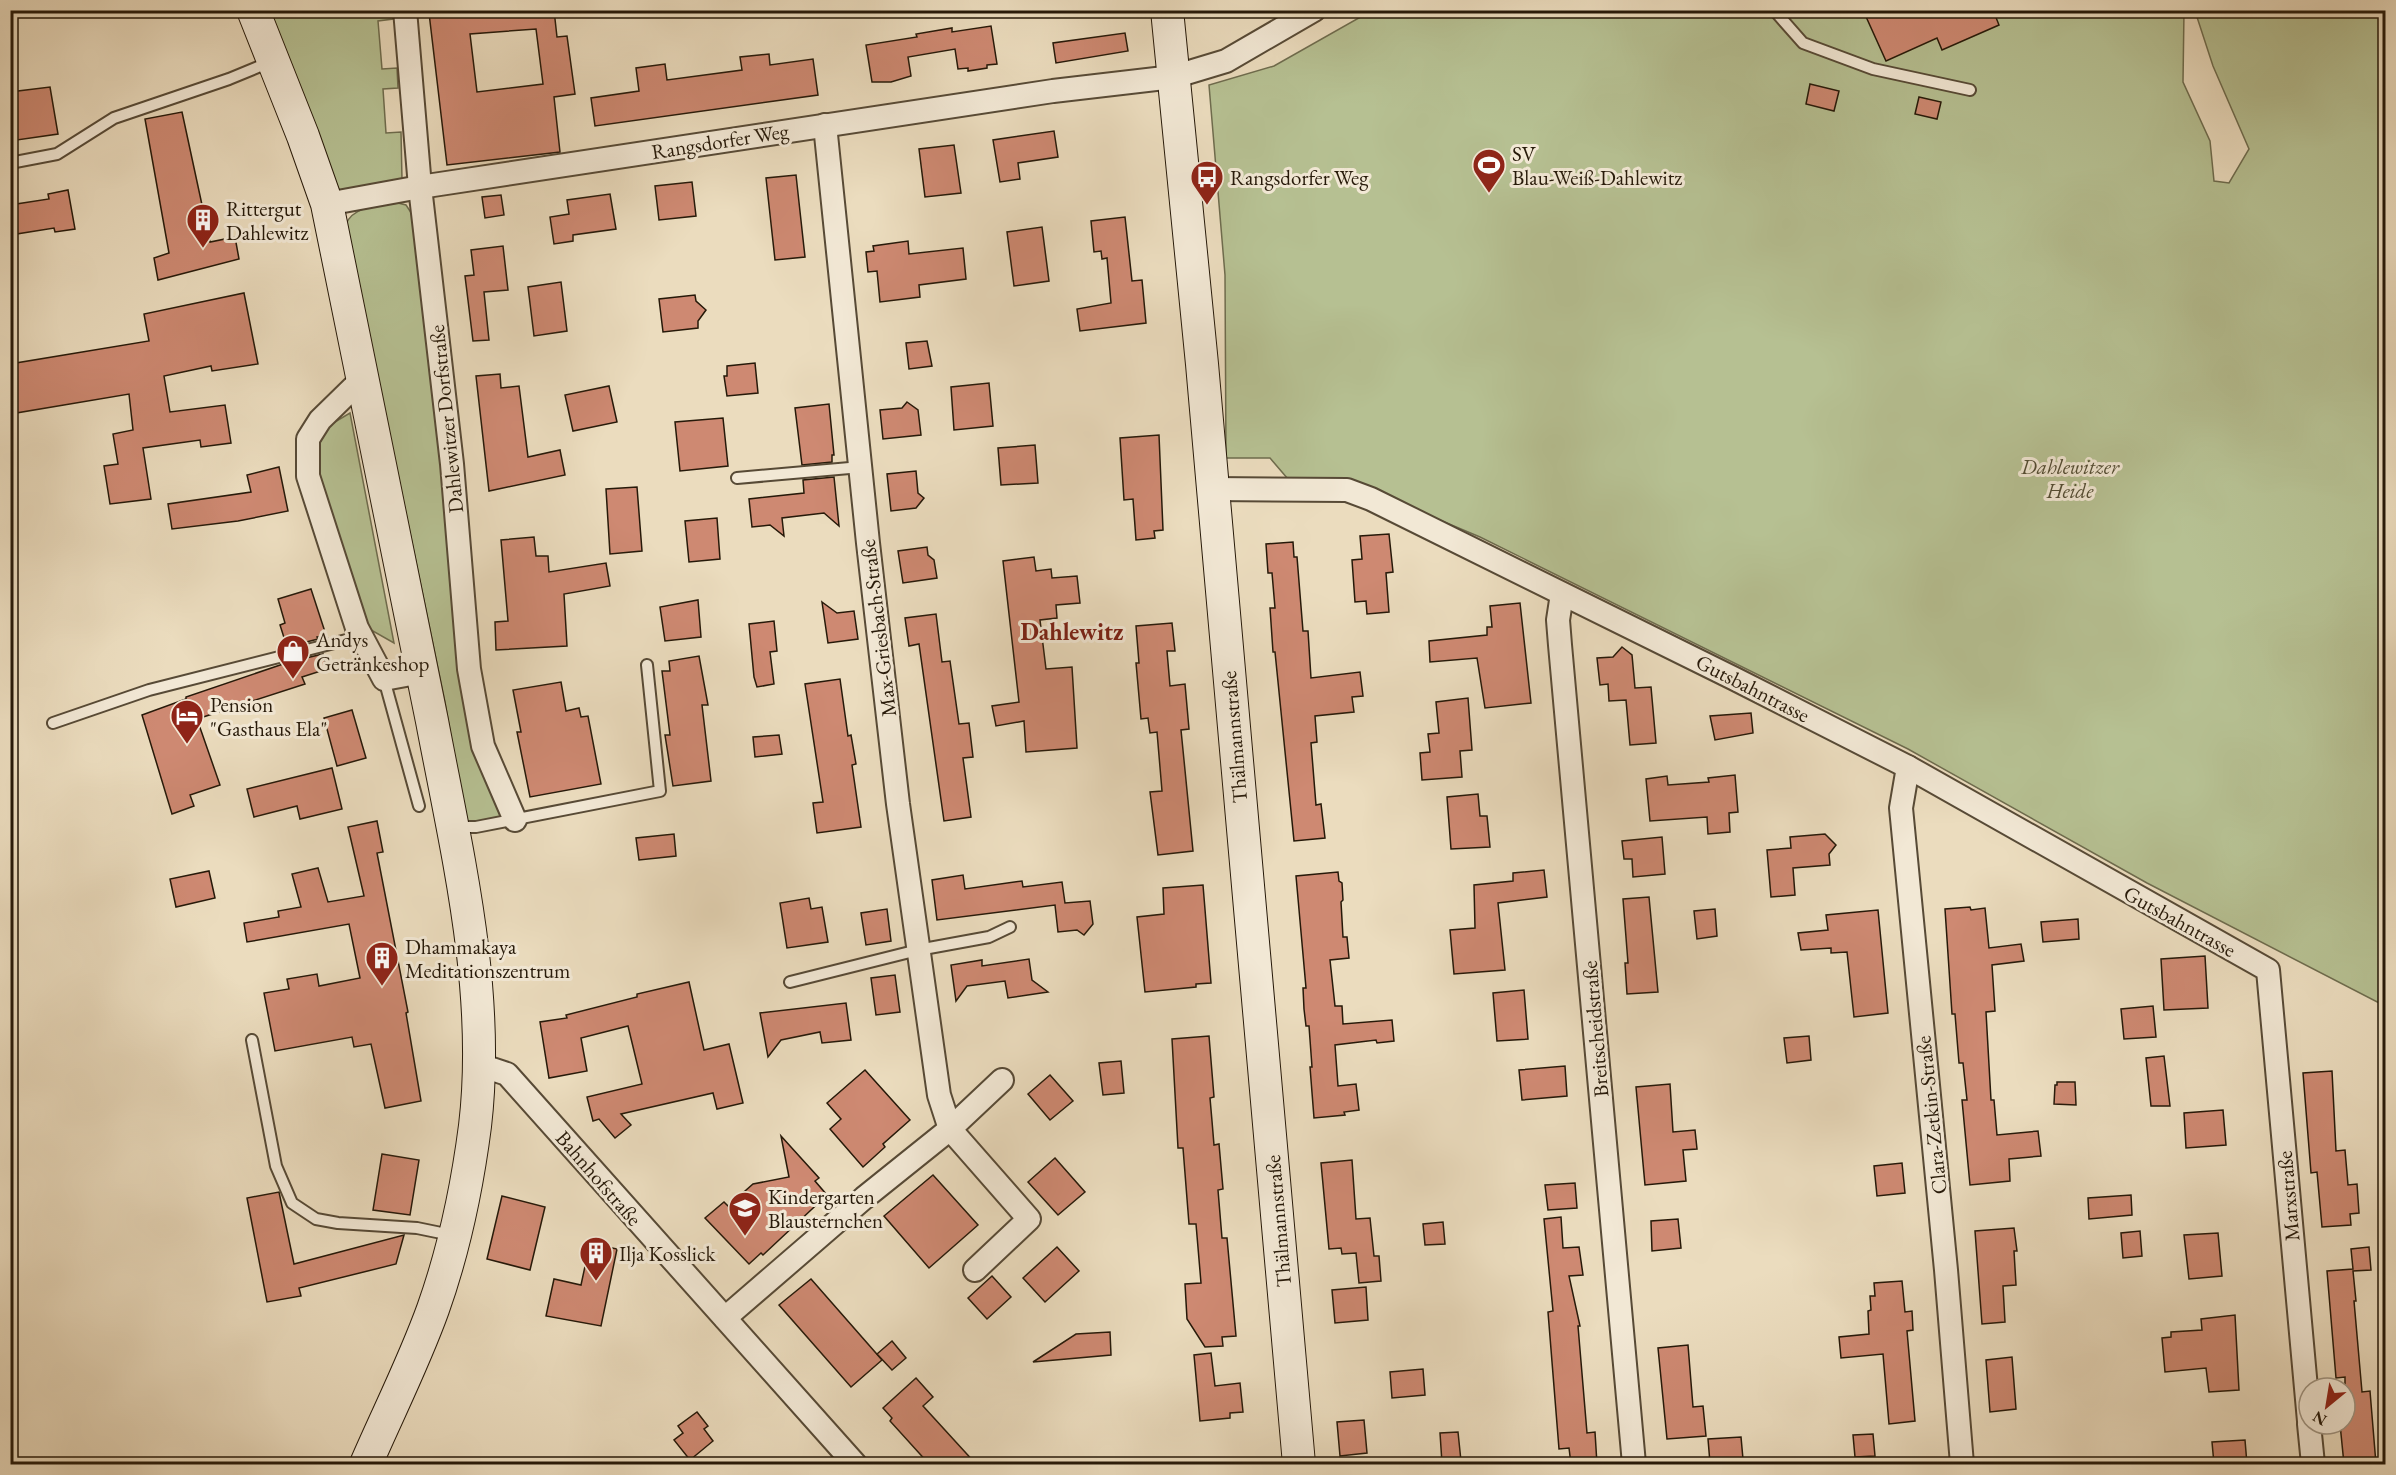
<svg xmlns="http://www.w3.org/2000/svg" width="2396" height="1475" viewBox="0 0 2396 1475" font-family="'EB Garamond',serif">
<rect width="100%" height="100%" fill="#ebdcbe"/>
<filter id="stains"><feTurbulence type="fractalNoise" baseFrequency=".00333" numOctaves="4"/><feColorMatrix values="0 0 0 0 .2 0 0 0 0 .09 0 0 0 0 .02 0 0 0 .5 -.17"/></filter>
<radialGradient id="worn" r=".72"><stop offset=".6" stop-color="#630" stop-opacity="0"/><stop offset="1" stop-color="#630" stop-opacity=".3"/></radialGradient>
<g fill="#b6c092" stroke="#6e6c4e" stroke-width="1.5">
<path d="M268,11h123l2,8 -15,2 4,48 15,-1 1,20 -15,1 3,44 15,-1 1,48 -61,15z"/>
<path d="M1371,11h813l-1,71 27,59 4,40 15,2 20,-34 -36,-83 -18,-55h190v995l-238,-123 -239,-134 -428,-212 -126,-53 -66,-5 -18,-21h-44l-1,-183 -16,-190 65,-19z"/>
<path d="M398,203l8,2 8,12 38,324 54,276 -40,6 -21,-121 -99,-478c8,-19 34,-18 52,-21z"/>
<path d="M350,413l44,230 -30,-17 -46,-146v-33l10,-21z"/>
</g>
<g fill="#ce8972" stroke="#261909" stroke-width="1.5" fill-rule="evenodd">
<path d="M453,10h101l3,27 10,-1 8,58 -21,3 6,55 -113,13 -18,-152zM536,29l7,55 -66,8 -7,-58z"/>
<path d="M1863,10h130l6,15 -57,25 -5,-12 -51,23z"/>
<path d="M991,26l6,38 -10,1v3l-19,3v-3l-10,1 -3,-20 -47,8 3,19 -20,6h-19l-6,-37 51,-8 -1,-3 36,-6v4z"/>
<path d="M1125,33l3,18 -72,12 -3,-20z"/>
<path d="M769,54l1,11 43,-6 5,36 -223,31 -4,-28 48,-7 -3,-23 29,-4 2,16 75,-10 -2,-13z"/>
<path d="M1810,84l29,7 -5,20 -28,-7z"/>
<path d="M50,87l8,47 -48,7v-49z"/>
<path d="M1919,97l22,5 -4,17 -22,-5z"/>
<path d="M182,112l28,130 25,-5 4,22 -81,21 -4,-22 15,-5 -24,-134z"/>
<path d="M1054,131l4,26 -40,6 2,16 -20,3 -7,-42z"/>
<path d="M954,145l7,48 -36,4 -6,-48z"/>
<path d="M796,175l9,82 -30,3 -9,-82z"/>
<path d="M692,182l4,34 -37,4 -4,-34z"/>
<path d="M68,190l7,39 -20,3 -1,-4 -44,7v-30l39,-6 -1,-5z"/>
<path d="M610,194l6,35 -43,6v6l-19,3 -4,-27 19,-3 -2,-14z"/>
<path d="M501,195l3,20 -19,3 -3,-21z"/>
<path d="M1125,217l7,64 10,-1 4,43 -66,8 -3,-22 34,-6 -4,-45 -5,1 -1,-8 -7,1 -3,-31z"/>
<path d="M1042,227l7,54 -35,5 -7,-54z"/>
<path d="M908,241l1,13 54,-6 3,31 -47,6 1,12 -40,5 -3,-31 -9,1 -2,-20 8,-1 -1,-5z"/>
<path d="M503,246l5,44 -24,2 5,48 -16,1 -8,-65 9,-1 -3,-25z"/>
<path d="M561,282l6,49 -33,5 -6,-49z"/>
<path d="M244,293l14,71 -46,7 -1,-5 -47,10 6,36 55,-7 6,38 -30,4 -1,-7 -57,8 8,51 -41,5 -6,-38 14,-2 -5,-30 20,-4 -4,-36 -119,20v-50l139,-23 -5,-27z"/>
<path d="M695,295l1,6 10,9 -8,11v7l-35,4 -4,-33z"/>
<path d="M927,341l5,25 -23,3 -3,-26z"/>
<path d="M755,363l3,30 -31,3 -3,-20h3v-10z"/>
<path d="M500,374l1,14 18,-2 9,71 32,-7 5,25 -76,16 -13,-115z"/>
<path d="M989,383l4,43 -39,4 -3,-43z"/>
<path d="M609,386l8,36 -44,9 -8,-36z"/>
<path d="M907,402l11,8 3,25 -38,4 -3,-29 22,-2z"/>
<path d="M829,404l5,51h-2v7l-30,3 -7,-57z"/>
<path d="M723,418l5,48 -48,5 -5,-49z"/>
<path d="M1159,435l4,95 -9,1 1,7 -19,2 -3,-41 -9,1 -4,-62z"/>
<path d="M1035,445l3,38 -37,2 -3,-37z"/>
<path d="M279,467l9,44 -50,10 -66,8 -4,-25 83,-12 -4,-17z"/>
<path d="M916,471l2,22 6,5 -8,10 -25,3 -4,-37z"/>
<path d="M834,477l5,49 -15,-13 -42,5 2,18 -14,-11 -18,2 -3,-28 55,-6 -1,-13z"/>
<path d="M637,487l5,64 -32,3 -4,-65z"/>
<path d="M717,518l3,41 -31,3 -4,-41z"/>
<path d="M1389,534l4,38 -7,1 3,39 -22,2 -1,-13 -11,1 -3,-42 10,-1 -2,-23z"/>
<path d="M534,537l2,19h12l1,16 57,-9 4,23 -46,8 3,52 -71,4 -1,-28 13,-1 -7,-81z"/>
<path d="M1293,542l1,15h3l6,74h5l3,47 49,-6 3,24 -11,1 2,15 -39,4 2,26 -6,1 5,62 5,-1 4,34 -31,3 -19,-189h-2l-3,-44h5l-3,-35h-4l-2,-29z"/>
<path d="M927,547l1,8 6,5 3,18 -34,5 -5,-32z"/>
<path d="M1034,557l2,14 15,-2 1,9 25,-2 3,27 -24,2 1,13 -17,2 6,49 26,-2 5,81 -51,4 -2,-31 -28,5 -4,-20 27,-4 -16,-141z"/>
<path d="M311,589l15,46 -9,2 1,2 -31,8 -7,-22 5,-2 -7,-24z"/>
<path d="M698,600l3,37 -36,4 -5,-34z"/>
<path d="M822,602l15,11 17,-2 4,28 -30,4z"/>
<path d="M1520,603l11,100 -46,5 -8,-50 -47,4 -1,-21 58,-6v-8h5l-2,-21z"/>
<path d="M936,614l6,48 8,-1 9,63 10,-1 4,34 -10,1 8,59 -27,4 -25,-177 -10,2 -4,-28z"/>
<path d="M774,621l3,30 -7,1 4,32 -17,3 -3,-10 -5,-53z"/>
<path d="M1172,623l3,28h-8l3,35 15,-2 4,45 -8,1 12,121 -35,4 -8,-63 12,-1 -5,-59 -7,1 -2,-15 -7,1 -5,-56h3l-3,-37z"/>
<path d="M1622,647l10,8 3,33 16,-1 5,56 -26,2 -4,-45 -17,1 -1,-17 -8,1 -3,-27 16,-1z"/>
<path d="M323,654l4,15 -25,8 3,7 -108,35 23,66 -30,10 4,11 -22,8 -30,-99 44,-16v-2l103,-35z"/>
<path d="M699,656l9,49h-6l9,76 -38,5 -8,-51h5l-8,-64h8l-1,-10z"/>
<path d="M840,679l8,57 3,-1 5,29 -4,1 9,62 -44,6 -4,-30 10,-1 -18,-118z"/>
<path d="M561,682l5,29 13,-3 2,9 7,-1 13,68 -71,13 -13,-65h4l-8,-42z"/>
<path d="M1468,698l4,52 -12,1 2,26 -40,3 -2,-27 10,-1 -2,-18 11,-1 -3,-31z"/>
<path d="M352,710l14,48 -29,8 -13,-48z"/>
<path d="M1751,713l2,20 -38,7 -5,-24z"/>
<path d="M779,735l3,19 -27,3 -2,-20z"/>
<path d="M332,768l10,41 -42,10 -3,-13 -43,11 -7,-28z"/>
<path d="M1735,775l3,37 -9,1 1,19 -22,2 -1,-17 -57,4 -4,-42 21,-3 1,9 41,-3 -1,-4z"/>
<path d="M1478,794l2,22h7l3,31 -39,2 -4,-52z"/>
<path d="M377,821l6,31 -6,1 31,159 -2,1 15,88 -36,7 -14,-64 -17,3 -2,-10 -77,14 -11,-58 25,-4 -2,-10 30,-5 2,12 41,-8 -11,-54 -102,18 -3,-19 35,-6 -1,-6 23,-4 -9,-33 26,-6 10,34 36,-6 -16,-69z"/>
<path d="M674,834l2,22 -37,4 -3,-22z"/>
<path d="M1825,834l11,11 -7,9 1,11 -37,3 2,27 -24,2 -4,-47 24,-2 -1,-11z"/>
<path d="M1662,837l3,37 -32,3 -1,-18h-8l-2,-18z"/>
<path d="M1544,870l3,27 -49,6 7,67 -51,4 -4,-44 25,-2 -1,-43 39,-4v-8z"/>
<path d="M209,871l6,27 -39,9 -6,-28z"/>
<path d="M1338,872l1,9 3,2 1,17 -2,2 2,35h4l2,21 -19,2 5,46h7l1,18 49,-4 2,21 -17,2 -1,-3 -41,5 3,41 18,-2 3,26 -15,2 1,3 -31,3 -4,-51h2l-3,-41h-3l-2,-17 -1,-21h3l-10,-112z"/>
<path d="M963,875l2,14 57,-8 1,6 39,-5 3,21 25,-2 3,23 -9,11 -7,-5 -19,2 -3,-27 -118,15 -5,-40z"/>
<path d="M1203,885l8,98 -15,1v3l-51,5 -8,-75 27,-3 -1,-26z"/>
<path d="M1649,897l9,95 -31,2 -2,-31h3l-5,-64z"/>
<path d="M809,898l2,11 11,-2 6,35 -41,6 -7,-45z"/>
<path d="M1970,907l1,3 14,-2 4,40 32,-4 3,17 -32,4 3,46 -9,1 5,88h3l3,35 41,-4 3,25 -32,3 1,22 -40,4 -8,-85h5l-4,-37h-4l-4,-49h-3l-7,-105z"/>
<path d="M887,909l4,32 -25,4 -5,-32z"/>
<path d="M1715,909l2,27 -20,3 -3,-28z"/>
<path d="M1878,910l10,103 -34,4 -7,-65 -16,1v-5l-30,2 -3,-17 30,-3 -2,-15z"/>
<path d="M2078,919l1,20 -36,3 -2,-20z"/>
<path d="M2205,956l3,52 -44,2 -3,-51z"/>
<path d="M1029,959l3,21 16,12 -40,6 -3,-17 -38,5 -11,15 -5,-36 31,-5v6z"/>
<path d="M895,975l5,37 -24,3 -5,-37z"/>
<path d="M689,982l15,68 25,-6 14,59 -26,6 -4,-16 -92,21 10,11 -16,13 -16,-19 -6,2 -6,-24 55,-13 -14,-58 -47,12 6,33 -38,7 -9,-56 27,-4 -1,-3 71,-18v-3z"/>
<path d="M1524,990l4,49 -31,2 -4,-48z"/>
<path d="M846,1003l5,37 -29,3 -2,-11 -39,8 -13,17 -8,-44z"/>
<path d="M2153,1006l3,31 -32,2 -3,-30z"/>
<path d="M1209,1036l5,61 -4,1 2,23 2,24 5,-1 4,45 -5,1 4,48h5l9,98 -14,1 1,9 -18,1 -18,-28 -2,-35 16,-1 -5,-59h-7l-6,-76h-5l-6,-109z"/>
<path d="M1809,1036l2,24 -24,3 -3,-25z"/>
<path d="M2164,1056l6,50h-19l-5,-48z"/>
<path d="M1121,1061l3,32 -21,2 -4,-32z"/>
<path d="M1565,1066l2,30 -45,4 -3,-30z"/>
<path d="M865,1070l45,50 -27,24 2,3 -22,20 -33,-38 11,-10 -14,-16z"/>
<path d="M2332,1071l4,80 9,-1 3,35 9,-1 2,29 -9,1 1,11 -29,2 -5,-55 -6,1 -8,-100z"/>
<path d="M1050,1075l23,26 -23,19 -22,-26z"/>
<path d="M2057,1082h18l1,23 -22,-1 1,-19h2z"/>
<path d="M1670,1084l3,48 22,-2 2,19 -14,1 3,31 -41,4 -9,-98z"/>
<path d="M2223,1110l3,35 -40,3 -2,-35z"/>
<path d="M781,1136l38,42 -4,3 12,14 -64,60 -2,-2 -12,11 -44,-46 19,-16 4,4 25,-22 36,-7z"/>
<path d="M382,1154l37,6 -9,55 -37,-5z"/>
<path d="M1055,1158l30,34 -27,23 -30,-33z"/>
<path d="M1352,1160l4,59 14,-1 4,38h5l2,25 -22,2 -3,-30 -14,1 -1,-6 -12,1 -8,-86z"/>
<path d="M1902,1163l3,30 -28,3 -3,-30z"/>
<path d="M933,1175l45,50 -49,43 -45,-52z"/>
<path d="M1575,1183l2,25 -29,2 -3,-25z"/>
<path d="M279,1192l15,72 110,-29 -8,29 -97,24 2,8 -34,6 -20,-104z"/>
<path d="M2131,1195l1,20 -43,4 -1,-21z"/>
<path d="M502,1196l43,11 -15,63 -43,-11z"/>
<path d="M1561,1217l2,31 16,-1 4,28 -14,1 11,50h-2l9,107 8,-1 2,32h-26l-2,-16 -10,1 -11,-137 5,-1 -9,-92z"/>
<path d="M1678,1219l3,29 -29,3 -1,-30z"/>
<path d="M1443,1222l2,22 -20,1 -2,-21z"/>
<path d="M2014,1228l3,23h-3l2,34 -13,1 2,36 -23,2 -7,-93z"/>
<path d="M2140,1231l2,25 -19,2 -2,-25z"/>
<path d="M2218,1233l4,43 -33,3 -5,-44z"/>
<path d="M590,1243l27,6 -16,77 -55,-10 8,-37 27,6z"/>
<path d="M1057,1247l22,24 -34,31 -22,-24z"/>
<path d="M2369,1247l2,23 -18,1 3,30h-2l8,91 8,-1 6,73h-32l-4,-40h5v-47l-9,1 -9,-107 26,-2 -2,-20z"/>
<path d="M992,1276l19,21 -24,22 -19,-21z"/>
<path d="M811,1279l71,81 -31,27 -72,-82z"/>
<path d="M1902,1281l3,31 7,-1 1,19 -6,1 8,90 -26,3 -6,-70 -42,4 -2,-21 30,-3 -1,-23 3,-1 -1,-14h5l-1,-13z"/>
<path d="M1366,1287l2,33 -33,3 -3,-33z"/>
<path d="M2235,1315l4,75 -30,2 -3,-24 -41,4 -3,-34 9,-1v-5l31,-2 -1,-11z"/>
<path d="M1110,1332l1,23 -78,7 43,-28z"/>
<path d="M892,1341l14,17 -14,12 -15,-16z"/>
<path d="M1688,1345l5,62 10,-1 3,30 -39,3 -9,-91z"/>
<path d="M1211,1353l4,33 25,-3 3,29 -13,1v5l-30,3 -6,-66z"/>
<path d="M2012,1357l4,52 -26,3 -4,-52z"/>
<path d="M1423,1369l2,26 -33,3 -2,-26z"/>
<path d="M916,1378l17,19 -10,9 53,58h-47l-39,-43 2,-3 -9,-10z"/>
<path d="M697,1412l11,14 -4,3 9,12 -23,19 -16,-20 9,-7 -5,-7z"/>
<path d="M1364,1420l3,33 -27,3 -3,-34z"/>
<path d="M1458,1432l3,29 -19,2 -2,-30z"/>
<path d="M1873,1434l2,22 -20,1 -2,-22z"/>
<path d="M1741,1437l2,22 -33,4 -2,-24z"/>
<path d="M2245,1440l2,24h-33l-2,-22z"/>
</g>
<g fill="none" stroke-linecap="round" stroke-linejoin="round">
<g stroke="#574a36" stroke-width="14">
<g id="lane">
<path d="M1774,10l29,33 70,26 97,21"/>
<path d="M10,163l47,-9 57,-36 115,-39 41,-17"/>
<path d="M737,478l124,-11"/>
<path d="M384,679l35,127"/>
<path d="M53,723l96,-33 213,-54"/>
<path d="M457,827h19l184,-36 -13,-126"/>
<path d="M790,982l128,-32 71,-13 21,-10"/>
<path d="M252,1040l24,126 16,37 24,16 22,4 79,5 34,7"/>
</g>
</g>
<g stroke="#574a36" stroke-width="26">
<g id="street">
<path d="M405,10l15,177 32,277 17,205 14,77 32,74"/>
<path d="M825,125l43,418 30,261 41,291 11,34 79,90 -54,51"/>
<path d="M327,204l93,-17 633,-96 120,-14 53,-16 88,-51"/>
<path d="M363,378l-43,42 -12,19v37l49,152 27,51 38,-7"/>
<path d="M1212,489l135,1 24,9 364,180 173,88 360,203 41,451"/>
<path d="M1562,594l-4,26 2,25 74,819"/>
<path d="M1908,767l-7,41 45,462 16,194"/>
<path d="M480,1065l27,9 348,390"/>
<path d="M725,1318l139,-120 86,-69 52,-49"/>
<path d="M2309,1424l4,40"/>
</g>
</g>
<g stroke="#261909" stroke-width="34">
<g id="secondary">
<path d="M253,10l50,126 24,68c34,173 71,344 105,517 25,132 59,270 43,405 -8,62 -21,124 -42,183 -19,53 -45,104 -67,155"/>
<path d="M1167,10l35,354 97,1100"/>
</g>
</g>
<use href="#lane" stroke="#f2e8d5" stroke-width="10"/>
<use href="#street" stroke="#f2e8d5" stroke-width="22"/>
<use href="#secondary" stroke="#f2e8d5" stroke-width="32"/>
</g>
<defs>
<g id="stadium-pin" transform="scale(1.725)"><path d="M0 17L-7.5 6A9.5 9.5 0 1 1 7.5 6Z" fill="#8f2418" stroke="#f2e8d5"/><path d="M0-5a6.5 5 0 1 0 0 10a6.5 5 0 1 0 0-10ZM-3.5-1.8h7v3.6h-7Z" fill="#fff"/></g>
<g id="bus-pin" transform="scale(1.725)"><path d="M0 17L-7.5 6A9.5 9.5 0 1 1 7.5 6Z" fill="#8f2418" stroke="#f2e8d5"/><path d="M-5-6H5V4H4V6H2V4H-2V6H-4V4H-5ZM-3.5-4V0h7V-4ZM-3.5 1.2v1.5H-2V1.2ZM2 1.2v1.5H3.5V1.2Z" fill="#fff"/></g>
<g id="building-pin" transform="scale(1.725)"><path d="M0 17L-7.5 6A9.5 9.5 0 1 1 7.5 6Z" fill="#8f2418" stroke="#f2e8d5"/><path d="M-4-6H4V6H1V3H-1V6H-4ZM-2.5-4.3h1.7v1.8h-1.7ZM.8-4.3h1.7v1.8H.8ZM-2.5-1h1.7V.8h-1.7ZM.8-1h1.7V.8H.8Z" fill="#fff"/></g>
<g id="shop-pin" transform="scale(1.725)"><path d="M0 17L-7.5 6A9.5 9.5 0 1 1 7.5 6Z" fill="#8f2418" stroke="#f2e8d5"/><path d="M-5-2.5h2.3a2.7 3.5 0 0 1 5.4 0H5L5.5 6h-11ZM-1.5-2.5h3a1.5 2.3 0 0 0-3 0Z" fill="#fff"/></g>
<g id="hotel-pin" transform="scale(1.725)"><path d="M0 17L-7.5 6A9.5 9.5 0 1 1 7.5 6Z" fill="#8f2418" stroke="#f2e8d5"/><path d="M-6-4.5h1.5V1H6V5H4.5V3h-9V5H-6ZM-4 0a1.8 1.8 0 1 1 3.6 0ZM.5 0V-2.5h3Q6-2.5 6 0Z" fill="#fff"/></g>
<g id="school-pin" transform="scale(1.725)"><path d="M0 17L-7.5 6A9.5 9.5 0 1 1 7.5 6Z" fill="#8f2418" stroke="#f2e8d5"/><path d="M0-5L7-2L0 1L-7-2ZM-4 1L0 2.5L4 1V4Q0 6-4 4Z" fill="#fff"/></g>
</defs>
<g fill-rule="evenodd">
<use href="#stadium-pin" x="1489" y="165"/>
<use href="#bus-pin" x="1207" y="177"/>
<use href="#building-pin" x="203" y="220"/>
<use href="#shop-pin" x="293" y="651"/>
<use href="#hotel-pin" x="187" y="716"/>
<use href="#building-pin" x="382" y="958"/>
<use href="#school-pin" x="745" y="1208"/>
<use href="#building-pin" x="596" y="1253"/>
</g>
<g text-anchor="middle" dominant-baseline="central" stroke-width="6" stroke-linejoin="round" paint-order="stroke">
<g font-size="21" fill="#261909" stroke="#f2e8d5">
<text transform="translate(720 141) rotate(-9)">Rangsdorfer Weg</text>
<text transform="translate(446 419) rotate(-96)">Dahlewitzer Dorfstraße</text>
<text transform="translate(878 628) rotate(-97)">Max-Griesbach-Straße</text>
<text transform="translate(1753 688) rotate(27)">Gutsbahntrasse</text>
<text transform="translate(1234 737) rotate(-95)">Thälmannstraße</text>
<text transform="translate(2180 921) rotate(29)">Gutsbahntrasse</text>
<text transform="translate(1595 1029) rotate(-95)">Breitscheidstraße</text>
<text transform="translate(1931 1115) rotate(-96)">Clara-Zetkin-Straße</text>
<text transform="translate(599 1178) rotate(49)">Bahnhofstraße</text>
<text transform="translate(2288 1196) rotate(-95)">Marxstraße</text>
<text transform="translate(1278 1221) rotate(-95)">Thälmannstraße</text>
</g>
<g font-size="21" fill="#261909" stroke="#f2e8d5" text-anchor="start">
<text x="1512" y="153">SV<tspan x="1512" dy="24">Blau-Weiß-Dahlewitz</tspan></text>
<text x="1230" y="177">Rangsdorfer Weg</text>
<text x="226" y="208">Rittergut<tspan x="226" dy="24">Dahlewitz</tspan></text>
<text x="316" y="639">Andys<tspan x="316" dy="24">Getränkeshop</tspan></text>
<text x="210" y="704">Pension<tspan x="210" dy="24">"Gasthaus Ela"</tspan></text>
<text x="405" y="946">Dhammakaya<tspan x="405" dy="24">Meditationszentrum</tspan></text>
<text x="768" y="1196">Kindergarten<tspan x="768" dy="24">Blausternchen</tspan></text>
<text x="619" y="1253">Ilja Kosslick</text>
</g>
<g font-size="21" font-style="italic" fill="#514b32" stroke="#f2e8d5">
<text x="2070" y="466">Dahlewitzer<tspan x="2070" dy="24">Heide</tspan></text>
</g>
<g font-size="24" font-weight="bold" fill="#7a1f14" stroke="#f2e8d5">
<text x="1072" y="631">Dahlewitz</text>
</g>
</g>
<rect width="2396" height="1475" fill="none" stroke="#ebdcbe" stroke-width="36"/>
<rect x="12" y="12" width="2372" height="1451" fill="none" stroke="#261909" stroke-width="3"/>
<rect x="18" y="18" width="2360" height="1439" fill="none" stroke="#261909" stroke-width="1.5"/>
<g transform="translate(2327 1406) rotate(210)"><circle r="28" fill="#f2e8d5" stroke="#a09583" stroke-width="1.5"/>
<path d="M0-4.5L10 22L0 15L-10 22Z" fill="#8f2418"/>
<text y="-9" font-size="16" font-weight="bold" text-anchor="middle" fill="#261909">N</text>
</g>
<rect width="100%" height="100%" filter="url(#stains)"/>
<rect width="100%" height="100%" fill="url(#worn)"/>
</svg>
